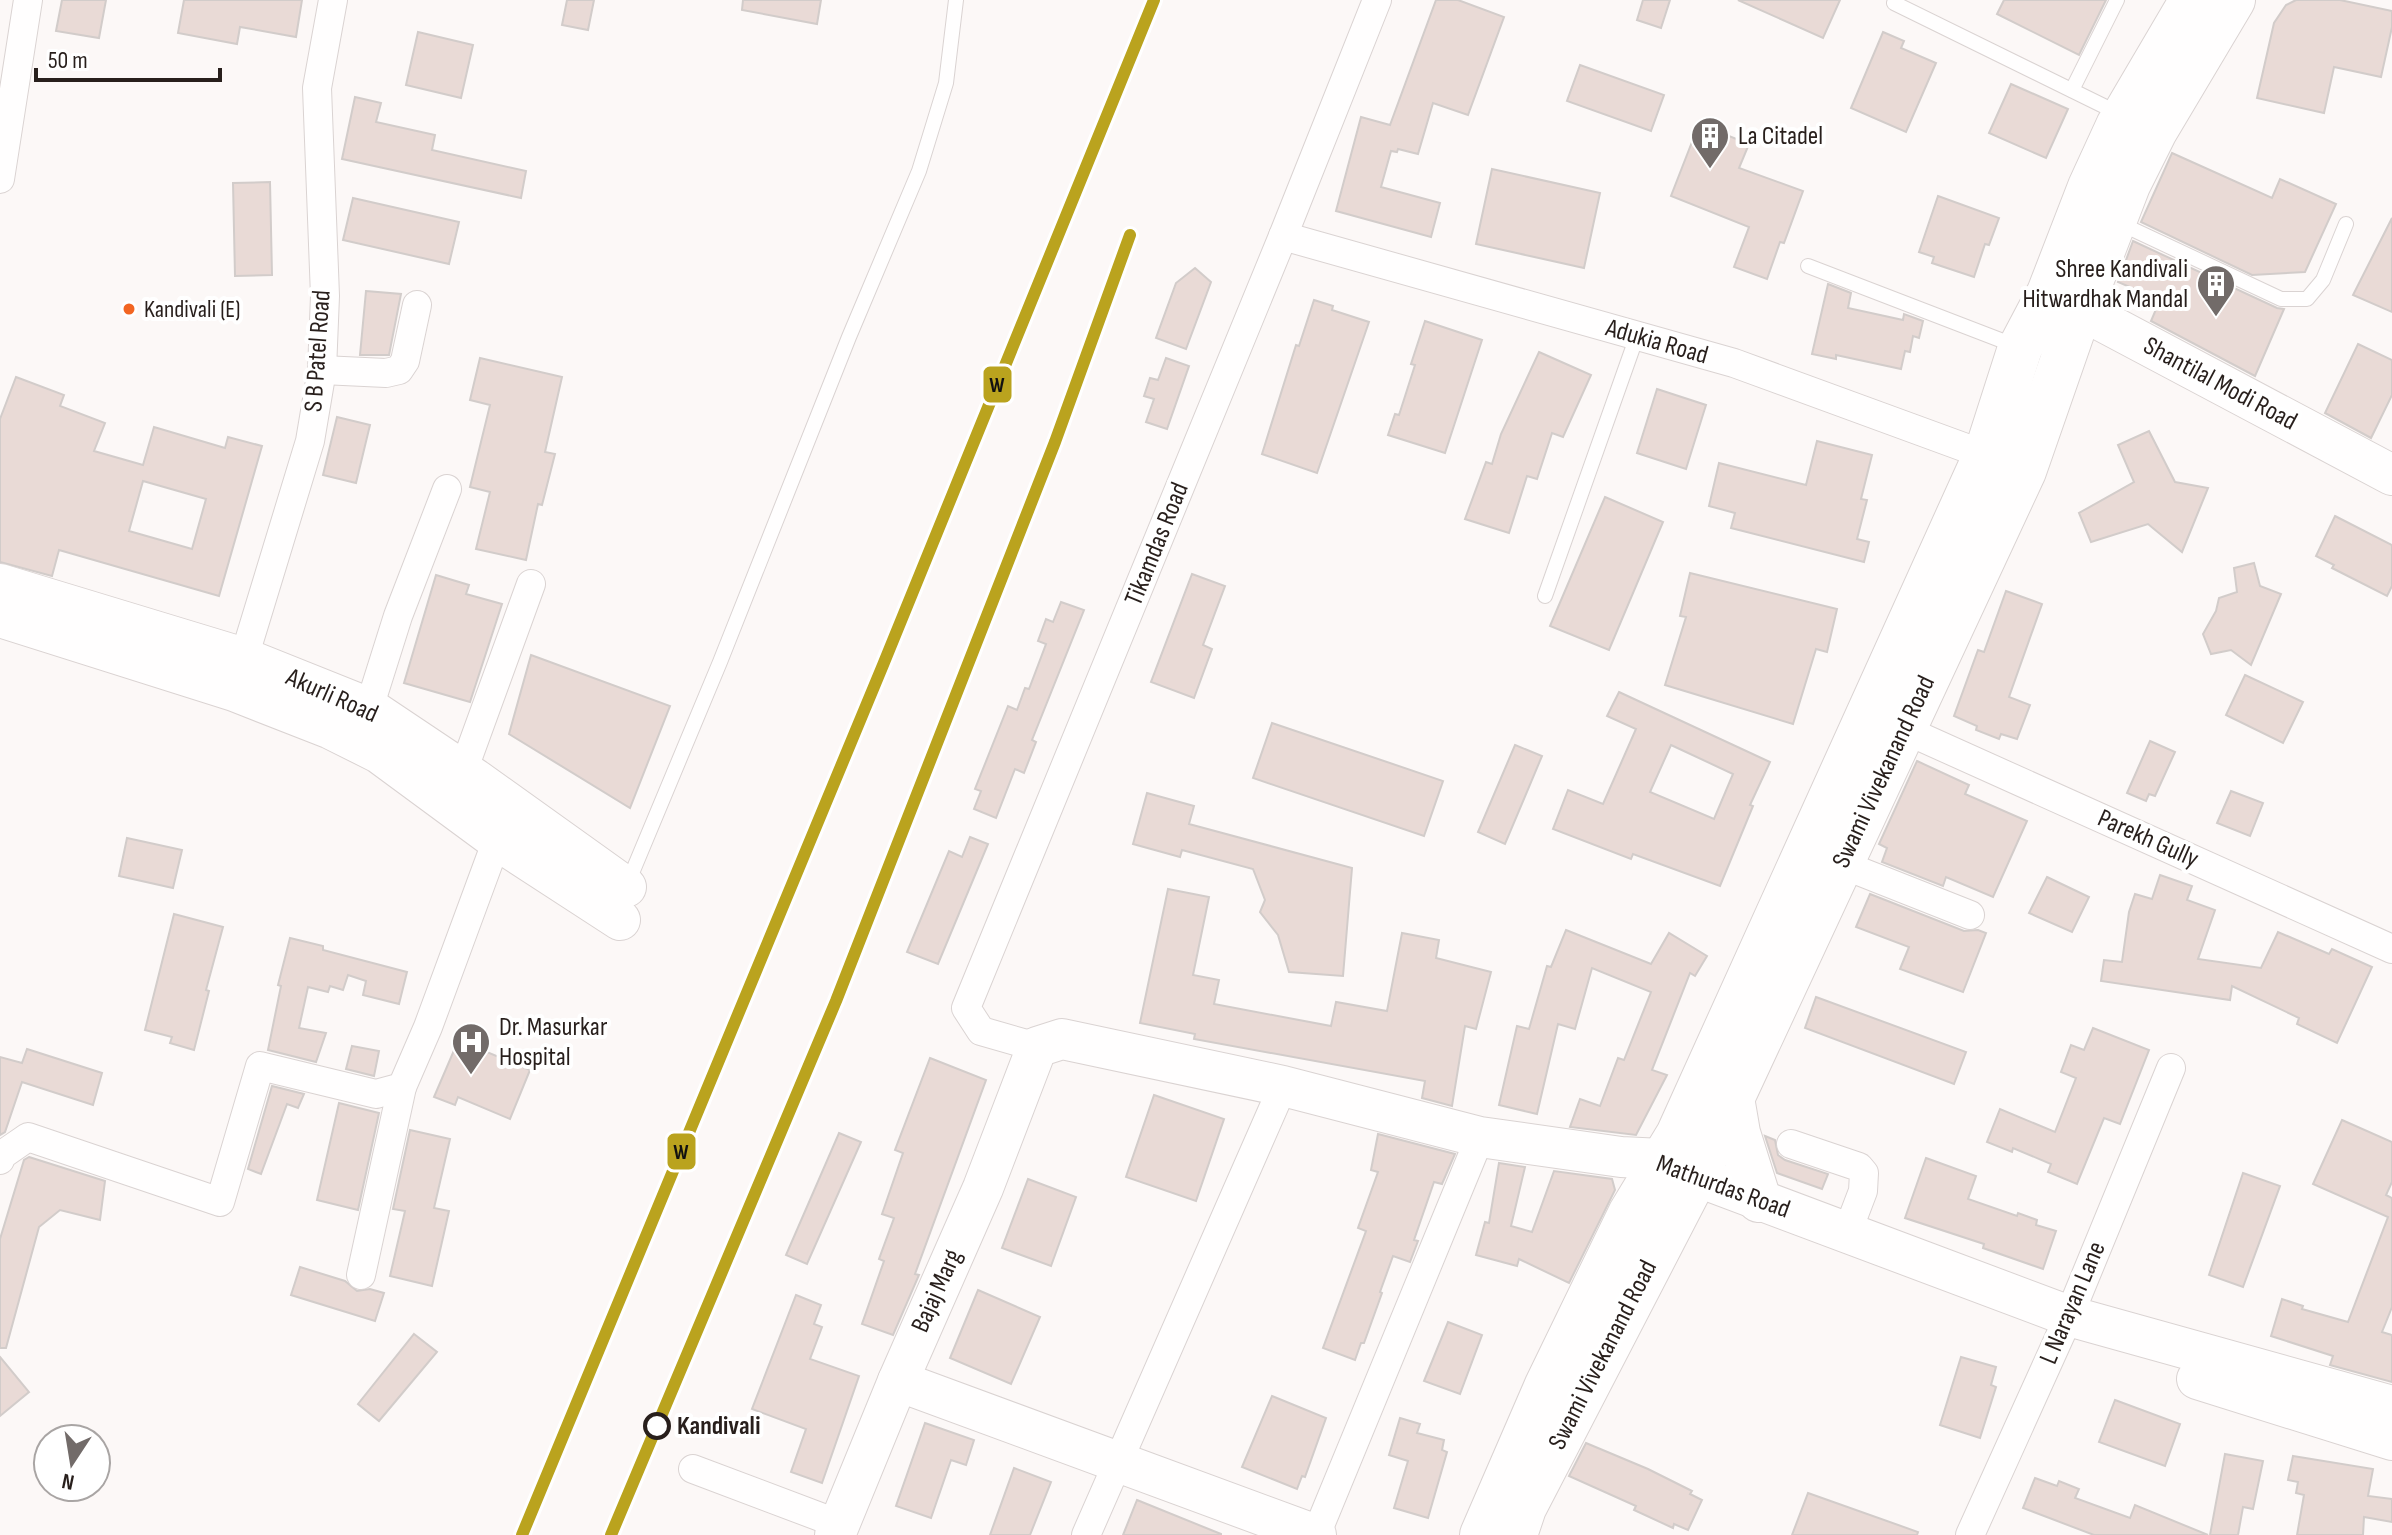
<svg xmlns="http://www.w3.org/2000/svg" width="2392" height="1535" viewBox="0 0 2392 1535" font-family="'Sofia Sans Condensed',sans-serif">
<rect width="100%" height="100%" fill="#fcf8f7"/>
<g fill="#e9dad6" stroke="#d2ccca" stroke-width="2" fill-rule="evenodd">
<path d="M62,0h44l-7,38 -43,-7z"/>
<path d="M184,0h118l-6,37 -56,-10 -3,17 -59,-11z"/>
<path d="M567,0h27l-6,30 -26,-5z"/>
<path d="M743,0h78l-4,24 -75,-14z"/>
<path d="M1436,0h22l46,17 -36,98 -35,-12 -15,51 -20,-5 -1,3 -6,-1 -10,36 59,16 -9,34 -95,-26 25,-94 29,8z"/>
<path d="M1643,0h27l-9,28 -24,-8z"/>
<path d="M1738,0h102l-17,38z"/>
<path d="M2004,0h102l-27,55 -82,-41z"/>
<path d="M2296,0h44l52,11v16l-11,50 -47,-10 -10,46 -67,-15 17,-75 12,-18z"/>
<path d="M418,32l55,13 -12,53 -55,-13z"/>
<path d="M1883,32l21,9 -3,7 35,15 -30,69 -55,-24z"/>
<path d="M1580,65l84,30 -13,36 -84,-30z"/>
<path d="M2011,84l57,25 -22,49 -57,-25z"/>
<path d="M355,97l26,6 -5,19 59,13 -3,15 94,21 -5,27 -179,-39z"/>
<path d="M1699,124l50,20 -10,24 64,23 -19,52 -4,-1 -13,37 -33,-12 15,-40 -78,-31z"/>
<path d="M2172,153l100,45 8,-19 56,25 -31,68 -53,3 -111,-53z"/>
<path d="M1492,169l108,24 -16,75 -108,-24z"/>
<path d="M270,182l2,93 -37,1 -2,-93z"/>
<path d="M1938,196l61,22 -10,27 -4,-1 -11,33 -42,-14 2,-6 -15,-5z"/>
<path d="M353,198l106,24 -10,42 -106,-24z"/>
<path d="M2392,218v94l-39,-17z"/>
<path d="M2133,241l144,67 7,1 -29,67 -104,-55 9,-21 -42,-18z"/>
<path d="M1195,268l16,14 -25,67 -30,-11 20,-55z"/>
<path d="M1828,284l23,9 -3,15 55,12 1,-6 19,7 -4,17 -6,-2 -3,16 -5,-1 -4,18 -65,-14v4l-24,-5z"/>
<path d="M366,291l35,3 -12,61h-29z"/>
<path d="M1314,300l19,6 -1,4 37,12 -52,151 -55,-19 34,-109 3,1z"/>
<path d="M1425,321l57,19 -37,113 -57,-18 7,-21 4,1 16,-50 -4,-1z"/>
<path d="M2358,344l34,16v35l-21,43 -46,-25z"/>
<path d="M1539,352l52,23 -28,62 -11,-4 -15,46 -10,-3 -18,57 -44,-14 21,-57 6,2 9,-30z"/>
<path d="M480,358l82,19 -17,75 10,2 -13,51 -4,-1 -12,56 -50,-11 14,-57 -20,-5 20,-82 -20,-5z"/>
<path d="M1166,358l23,8 -22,63 -21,-7 8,-23 -10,-3 6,-18 8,2z"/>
<path d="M16,377l48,18 -4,11 45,17 -11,28 49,14 11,-38 71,21 3,-11 34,9 -43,150 -160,-46 -7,26 -52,-14v-143zM143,481l63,18 -14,50 -63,-18z"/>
<path d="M1657,389l49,16 -20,64 -49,-16z"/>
<path d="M337,417l33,8 -14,58 -33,-8z"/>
<path d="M2149,431l26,51 33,6 -26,64 -34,-28 -57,18 -12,-29 55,-31 -16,-37z"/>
<path d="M1817,441l55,14 -11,44 6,1 -10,39 12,3 -5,20 -133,-34 4,-15 -26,-7 10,-43 87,22z"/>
<path d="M1605,497l58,25 -54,128 -59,-24z"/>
<path d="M2335,516l57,29v41l-5,10 -55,-28 2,-3 -18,-9z"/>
<path d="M2254,563l6,23 21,8 -30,71 -20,-15 -20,4 -8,-20 13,-23 3,-13 18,-6 -3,-24z"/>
<path d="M1690,573l147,36 -10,43 -11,-3 -23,75 -128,-39 21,-68 -6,-1z"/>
<path d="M1192,574l33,12 -22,59 9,4 -18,49 -43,-16z"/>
<path d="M436,575l33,10 -3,9 36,10 -32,98 -66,-19z"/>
<path d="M2006,591l36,13 -33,93 21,8 -13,34 -16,-5 -2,5 -23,-9 1,-4 -23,-10 24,-66 6,2z"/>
<path d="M1061,602l23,8 -52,130 4,2 -12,31 -9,-4 -19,49 -22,-9 7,-18 -6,-2 33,-83 9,4 8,-22 4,1 17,-45 -8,-3 8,-22 7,3z"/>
<path d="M531,655l139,51 -40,102 -121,-74z"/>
<path d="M2245,675l58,27 -20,41 -57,-28z"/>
<path d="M1619,692l151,70 -20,43 3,1 -33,80 -87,-32 -2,5 -78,-30 15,-39 35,14 33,-75 -29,-13zM1671,745l62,29 -19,45 -64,-27z"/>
<path d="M1272,723l171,58 -19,55 -171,-58z"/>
<path d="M2150,741l25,11 -20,44 -6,-2 -3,7 -19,-8z"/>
<path d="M1515,745l27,11 -37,88 -27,-12z"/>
<path d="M1917,761l52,24 -4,9 62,27 -34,76 -47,-20 -3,9 -61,-24 5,-14 -8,-4z"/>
<path d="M2231,791l32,12 -13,33 -33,-13z"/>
<path d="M1147,793l47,13 -5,18 163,44 -9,108 -54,-4 -11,-37 -18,-23 5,-12 -12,-31 -71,-19 -2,7 -47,-13z"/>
<path d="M970,837l18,7 -50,120 -31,-12 42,-101 13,6z"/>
<path d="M127,838l55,12 -9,38 -54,-12z"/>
<path d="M2160,875l32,11 -5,14 28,10 -17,49 63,9 17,-36 51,22 3,-5 40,18 -35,76 -40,-19 2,-6 -67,-32 -2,14 -129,-19 3,-21 18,2 7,-50 6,-18 17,5z"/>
<path d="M2047,877l42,20 -17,35 -43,-19z"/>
<path d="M1168,889l41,8 -16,78 26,5 -5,24 117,22 5,-24 51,9 15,-78 37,7 -3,18 55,14 -15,57 -11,-3 -13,80 -30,-8 3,-17 -231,-42 1,-5 -55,-11z"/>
<path d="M1870,894l94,37 14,-1 8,3 -23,59 -63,-23 9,-22 -53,-20z"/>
<path d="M174,914l49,13 -17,63 3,1 -15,59 -24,-7 2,-6 -27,-7z"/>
<path d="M1566,930l85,34 18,-31 38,23 -12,20 -5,-3 -38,97 15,5 -31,60 -66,-8 10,-28 20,7 18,-48 6,2 27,-68 -59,-24 -17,61 -17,-5 -21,90 -38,-9 18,-79 12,3 18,-63 4,1z"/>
<path d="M290,938l33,8v4l84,22 -8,32 -36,-9 3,-14 -18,-6 -5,15 -13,-4 -2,6 -20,-5 -9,41 27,5 -10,29 -48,-12 13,-64 -3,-1z"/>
<path d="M1816,997l150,55 -12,32 -149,-56z"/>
<path d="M464,1027l19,7 -6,14 53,22 -20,49 -52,-22 -3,8 -21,-8z"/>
<path d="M2093,1028l56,22 -29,74 -16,-6 -27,66 -29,-12 3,-8 -38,-16 -1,4 -25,-10 13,-33 55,23 21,-54 -15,-6 10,-27 13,5z"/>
<path d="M352,1046l27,5 -5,25 -28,-7z"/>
<path d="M27,1049l75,24 -9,32 -71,-23 -17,50 -5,3v-78l22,6z"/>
<path d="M930,1058l56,22 -71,194 4,1 -26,60 -31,-11 22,-63 -5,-2 15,-41 -12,-4 21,-61 -8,-3z"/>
<path d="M272,1086l32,8 -6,14 -11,-4 -26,70 -13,-5z"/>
<path d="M1154,1095l70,24 -28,82 -70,-24z"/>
<path d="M339,1103l40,10 -21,97 -41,-10z"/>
<path d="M2342,1120l50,22v40l-6,13 6,3v109l-10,25 10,3v47l-62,-17 3,-9 -62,-20 11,-37 21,7 -1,3 46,13 40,-105 -75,-33z"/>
<path d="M410,1130l40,9 -16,69 15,3 -17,75 -42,-10 15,-65 -12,-2z"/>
<path d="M839,1133l22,9 -54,122 -21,-9z"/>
<path d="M1378,1134l77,20 -13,30 -8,-2 -20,58 4,1 -8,21 -17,-6 -13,36 2,1 -18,50h-3l-6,17 -32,-12 43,-117 -8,-3 20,-56 -7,-2z"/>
<path d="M1765,1136l10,4 3,15 7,5 43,14 -6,15 -45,-16z"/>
<path d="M29,1157l76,24 -5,39 -40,-10 -21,17 -33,121h-6v-109l24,-79z"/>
<path d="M1926,1158l50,18 -8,23 49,17 1,-3 19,7 -1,5 20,6 -13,38 -60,-21 1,-4 -79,-26z"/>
<path d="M1499,1163l26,4 -14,59 21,6 22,-61 58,8 3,11 -46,93 -50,-24 -2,7 -41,-11 9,-33 4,1z"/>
<path d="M2243,1173l37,13 -37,101 -34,-12z"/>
<path d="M1028,1179l48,18 -25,69 -49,-18z"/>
<path d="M300,1267l45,14 12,10 13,-2 14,4 -9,28 -84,-26z"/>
<path d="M978,1290l62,27 -29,67 -61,-26z"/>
<path d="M796,1295l25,10 -7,19 8,3 -12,32 49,17 -37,107 -31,-11 15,-43 -54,-20z"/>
<path d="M1448,1322l34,13 -22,59 -36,-13z"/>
<path d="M414,1334l23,18 -58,69 -21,-17z"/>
<path d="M0,1357l29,35 -29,24z"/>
<path d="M1961,1357l35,10 -5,18 5,2 -16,51 -40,-13z"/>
<path d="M1272,1396l54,22 -21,59 -3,-1 -5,13 -55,-22z"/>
<path d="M2115,1400l65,24 -15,42 -66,-24z"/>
<path d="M1400,1418l20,6 -3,9 27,7 -2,10 5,2 -19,66 -34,-10 14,-47 -19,-6z"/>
<path d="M925,1423l49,17 -8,25 -15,-5 -20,58 -35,-12z"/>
<path d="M1586,1443l62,26 44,22 -2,3 12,6 -14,30 -14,-6 -1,4 -39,-18 2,-4 -67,-30z"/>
<path d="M2225,1454l38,7 -10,48 -10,-2 -5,28h-28z"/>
<path d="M2293,1456l80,13 -5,27 24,3v23l-28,-5 -1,18h-66l7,-40 -8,-2 2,-11 -10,-2z"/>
<path d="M1014,1468l37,14 -21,53h-40z"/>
<path d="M2035,1478l22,8 2,-5 20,8 -4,9 55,20 5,-13 73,30h-114l-71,-27z"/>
<path d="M1808,1493l110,39 -1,3h-125z"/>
<path d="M1137,1500l84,34v1h-98z"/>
</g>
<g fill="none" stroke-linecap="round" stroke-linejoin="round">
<g stroke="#dad3d2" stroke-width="16">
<g id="lane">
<path d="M1894,3l226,111"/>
<path d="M2072,90l45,-90"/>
<path d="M2117,222l164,77h26l16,-19 23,-56"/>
<path d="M1808,266l208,80"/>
<path d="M1545,596l92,-260"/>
<path d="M627,885l93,-223 129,-325 70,-166 27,-88 10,-83"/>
</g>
</g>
<g stroke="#dad3d2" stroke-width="30">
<g id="street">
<path d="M0,179l28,-179"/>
<path d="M1283,236l451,127 265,97"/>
<path d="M322,370l64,3 13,-3 6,-9 12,-56"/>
<path d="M239,674l71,-233 12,-71 3,-74 -8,-208 16,-88"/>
<path d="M369,708l29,-92 49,-127"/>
<path d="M1903,729l489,220"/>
<path d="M463,771l68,-187"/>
<path d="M1841,864l129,51"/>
<path d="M1037,1047l-56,-16 -15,-23 317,-772 94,-236"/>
<path d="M1791,1144l68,23 5,6 -1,18 -16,42"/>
<path d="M0,1160l2,-5 26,-18 192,65 40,-136 116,28 26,-7 26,-60 69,-187"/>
<path d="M361,1275l41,-188"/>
<path d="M693,1469l146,55"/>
<path d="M1086,1535l197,-449"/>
<path d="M1316,1535l164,-398"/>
<path d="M1970,1535l99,-219 102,-248"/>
</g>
</g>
<g stroke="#dad3d2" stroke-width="42">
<g id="secondary">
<path d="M2053,295l339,180"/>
<path d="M0,584l244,74 125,50 106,71 151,108"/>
<path d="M0,617l234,74 97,38 48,24 118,87 123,80"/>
<path d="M2197,1379l195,61"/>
<path d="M898,1381l418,154"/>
<path d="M835,1535l63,-154 85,-193 54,-141 25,-8 221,47 197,51 141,20 41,2 34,17 373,140 323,90"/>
</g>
</g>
<g stroke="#dad3d2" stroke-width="46">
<g id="primary">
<path d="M1732,1098l6,35 21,67"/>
<path d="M1482,1535l65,-150 83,-171 48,-79 308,-681 34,-106 29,-55 41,-106 28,-61 74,-126"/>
<path d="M1515,1535l9,-27 172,-332 328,-705 56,-161 48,-125 27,-54 78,-131"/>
</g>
</g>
<use href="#lane" stroke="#fffefe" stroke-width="14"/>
<use href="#street" stroke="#fffefe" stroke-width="28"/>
<use href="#secondary" stroke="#fffefe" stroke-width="40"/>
<use href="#primary" stroke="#fffefe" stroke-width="44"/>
<g stroke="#fff" stroke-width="18">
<g id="rail-1">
<path d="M522,1535l361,-870 271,-665"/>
<path d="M611,1535l225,-534 219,-559 75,-207"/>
</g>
</g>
<use href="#rail-1" stroke="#baa31e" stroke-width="12"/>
</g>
<defs>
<g id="building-pin" transform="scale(2)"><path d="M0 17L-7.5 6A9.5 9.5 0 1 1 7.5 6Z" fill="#726b69" stroke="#fff"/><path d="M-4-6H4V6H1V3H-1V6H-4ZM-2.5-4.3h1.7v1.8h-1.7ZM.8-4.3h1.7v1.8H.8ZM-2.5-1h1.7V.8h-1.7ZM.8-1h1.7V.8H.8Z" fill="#fff"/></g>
<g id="hospital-pin" transform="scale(2)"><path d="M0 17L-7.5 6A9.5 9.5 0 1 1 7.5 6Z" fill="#726b69" stroke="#fff"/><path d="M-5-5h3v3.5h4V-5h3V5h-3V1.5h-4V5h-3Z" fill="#fff"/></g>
</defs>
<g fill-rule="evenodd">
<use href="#building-pin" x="1710" y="136"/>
<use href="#building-pin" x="2216" y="284"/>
<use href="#hospital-pin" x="471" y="1042"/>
</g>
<circle fill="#f26522" stroke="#fff" stroke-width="3" cx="129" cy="309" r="7"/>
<circle fill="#fff" stroke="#281f1c" stroke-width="4" cx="657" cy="1426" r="12"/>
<g text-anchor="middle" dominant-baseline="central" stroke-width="8" stroke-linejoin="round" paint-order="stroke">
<g font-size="24" fill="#281f1c" stroke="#fff" text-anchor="start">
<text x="144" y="309">Kandivali (E)</text>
</g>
<g font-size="26" fill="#281f1c" stroke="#fff" text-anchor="start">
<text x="1738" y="136">La Citadel</text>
<text x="2188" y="269" text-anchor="end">Shree Kandivali<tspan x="2188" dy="30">Hitwardhak Mandal</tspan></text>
<text x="499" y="1027">Dr. Masurkar<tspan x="499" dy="30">Hospital</tspan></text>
</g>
<g font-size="26" fill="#281f1c" stroke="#fff">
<text transform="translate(1657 342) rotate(16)">Adukia Road</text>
<text transform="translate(318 351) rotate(-86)">S B Patel Road</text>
<text transform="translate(2220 384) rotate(28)">Shantilal Modi Road</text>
<text transform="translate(1157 544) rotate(-68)">Tikamdas Road</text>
<text transform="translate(332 696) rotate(24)">Akurli Road</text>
<text transform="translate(1884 772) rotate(-65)">Swami Vivekanand Road</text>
<text transform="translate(2148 839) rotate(24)">Parekh Gully</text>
<text transform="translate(1723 1187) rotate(20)">Mathurdas Road</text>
<text transform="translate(937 1291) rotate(-66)">Bajaj Marg</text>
<text transform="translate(2073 1303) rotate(-67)">L Narayan Lane</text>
<text transform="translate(1603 1355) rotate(-63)">Swami Vivekanand Road</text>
</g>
<g font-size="26" font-weight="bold" fill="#281f1c" stroke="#fff" text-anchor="start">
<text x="677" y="1426">Kandivali</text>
</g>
</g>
<g stroke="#fff" stroke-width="3">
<rect x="982" y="365" width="31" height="39" rx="8" fill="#baa31e"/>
<rect x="666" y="1132" width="31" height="39" rx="8" fill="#baa31e"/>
</g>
<g font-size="22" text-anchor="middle" font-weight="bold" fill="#111">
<text x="997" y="392">W</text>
<text x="681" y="1159">W</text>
</g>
<g transform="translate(72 1463) rotate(192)"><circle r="38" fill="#ffffff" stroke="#a9a5a4" stroke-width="2"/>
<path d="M0-6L14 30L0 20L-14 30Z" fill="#726b69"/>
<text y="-12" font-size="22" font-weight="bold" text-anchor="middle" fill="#281f1c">N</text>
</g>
<path d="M36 68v12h184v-12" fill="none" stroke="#281f1c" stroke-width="4"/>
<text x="48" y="68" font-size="24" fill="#281f1c" stroke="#ffffff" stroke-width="6" paint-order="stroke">50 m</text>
</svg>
